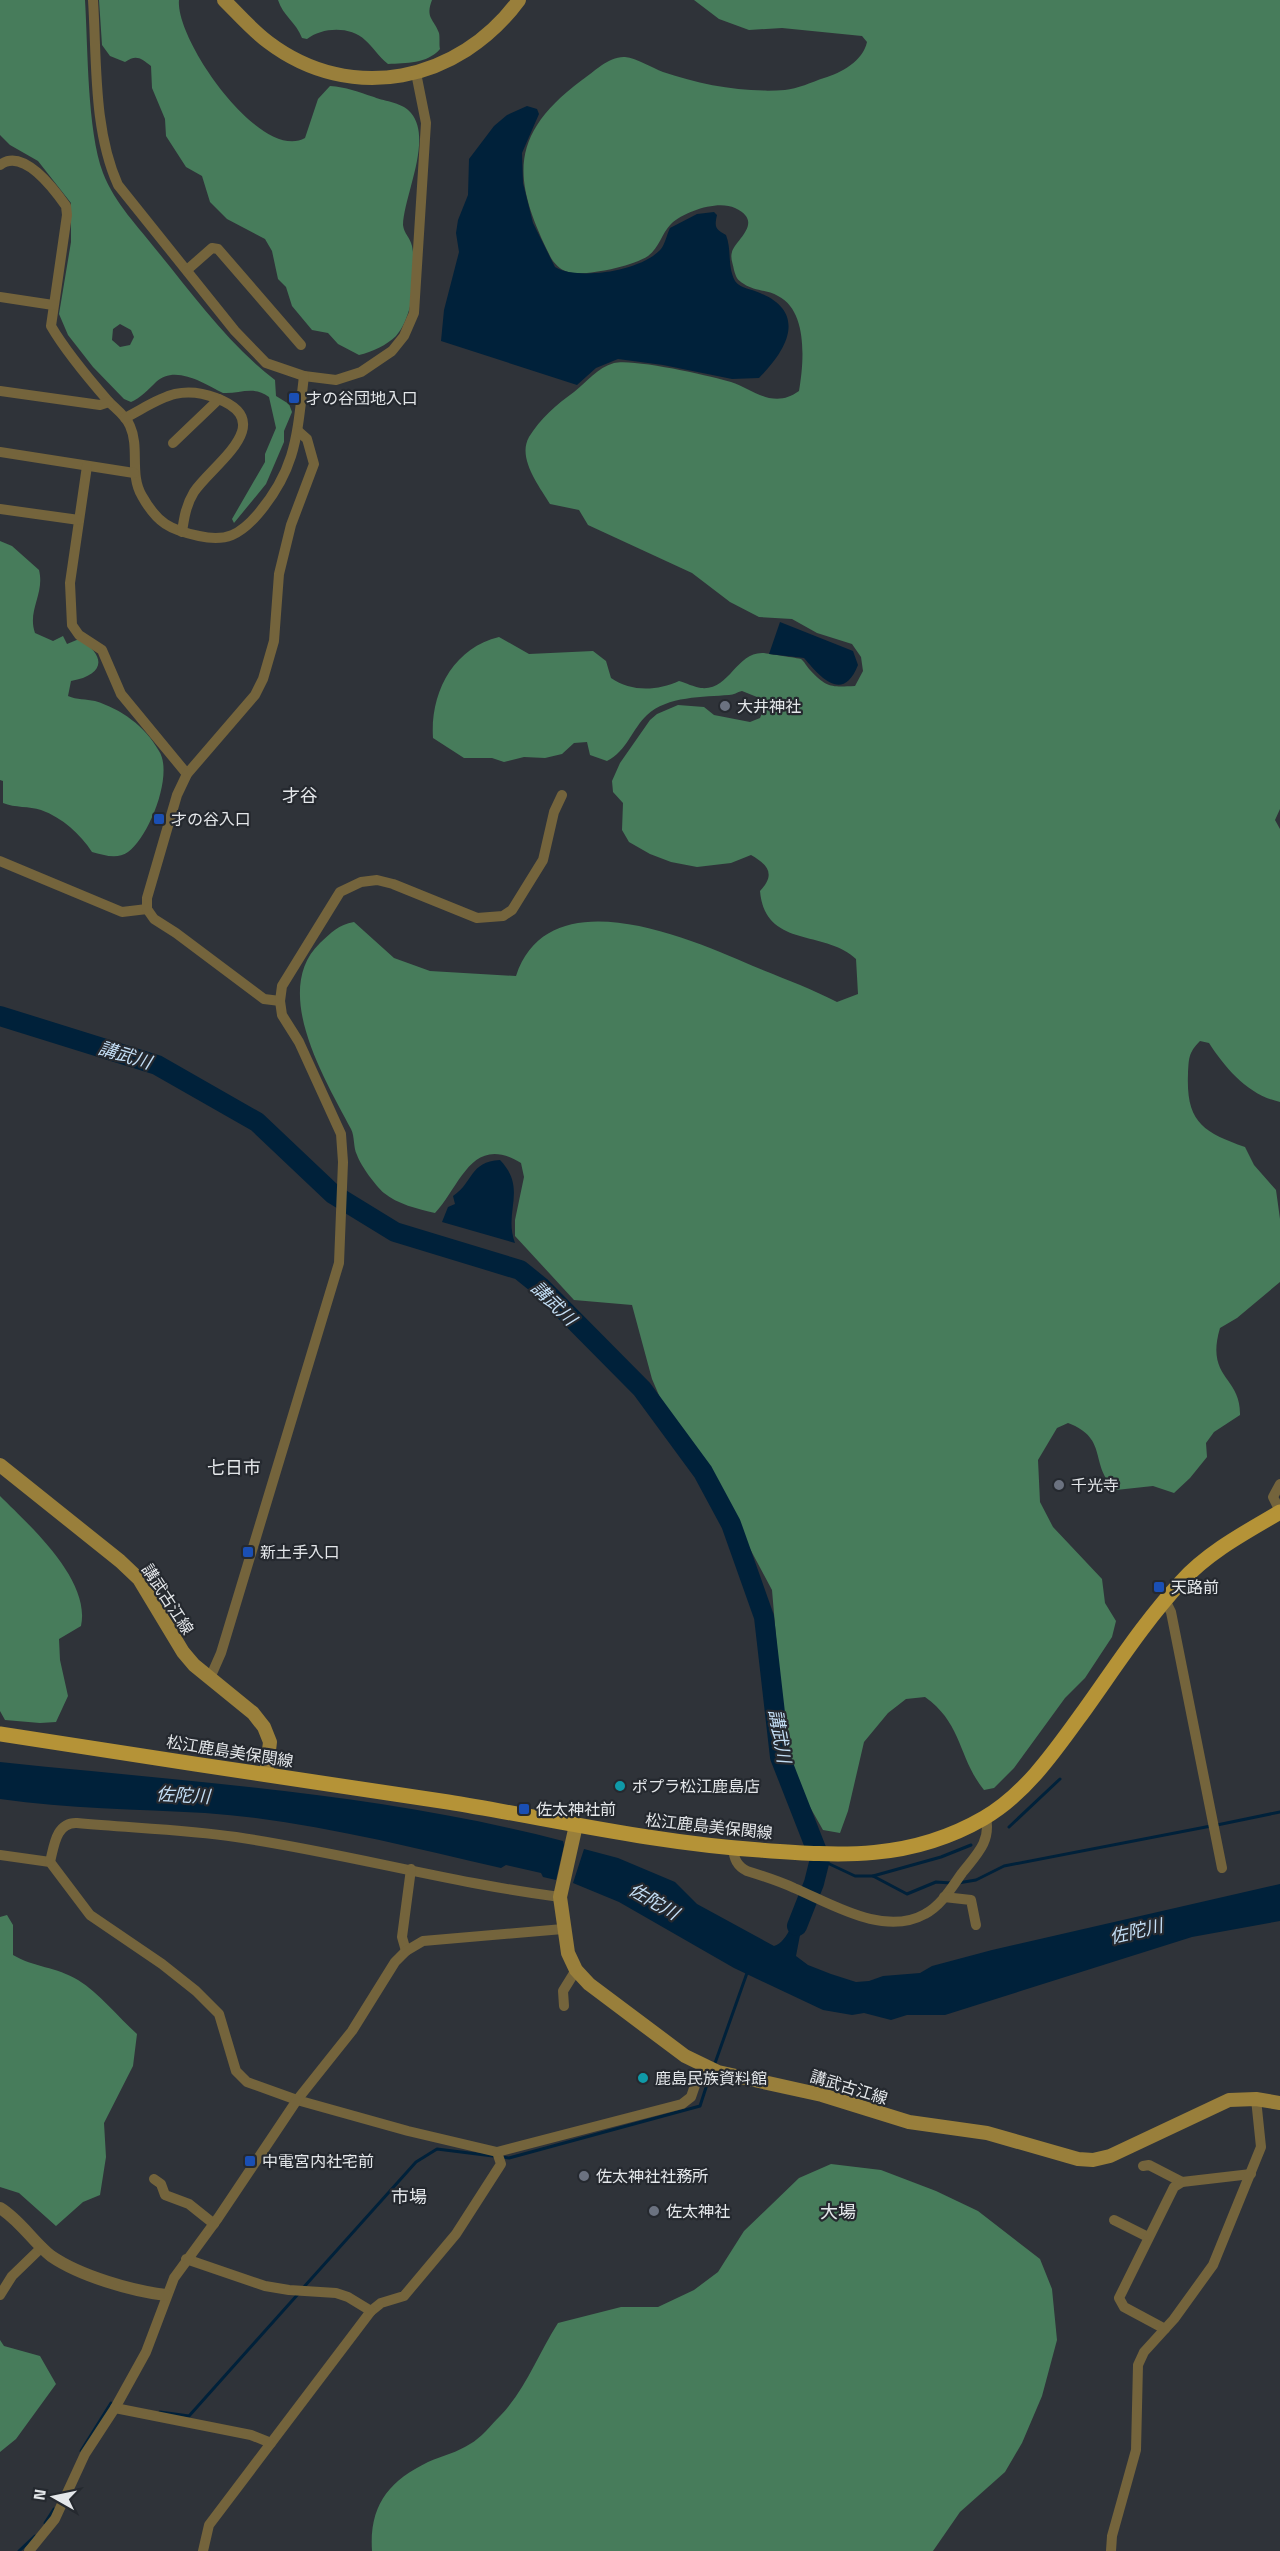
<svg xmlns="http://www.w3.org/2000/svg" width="1280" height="2551" viewBox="0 0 1280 2551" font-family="'Titillium Web','Noto Sans JP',sans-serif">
<rect width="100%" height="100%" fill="#2f3339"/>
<g fill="#477c5b" fill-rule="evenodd">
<path d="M0,0h85c3,48 2,130 18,173 12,31 35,53 55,79 36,44 72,94 117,128l1,16 13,8 3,8 -8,19v11l-18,42 -32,39 -2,-4 33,-57v-8l11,-26 -7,-31c-16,-12 -29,-3 -46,-4 -18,-9 -48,-29 -67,-11 -6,6 -17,17 -25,20l-7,-3 -31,-32 -25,-32 -9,-21 12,-72v-39l-33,-42 -28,-16 -10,-10zM120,324l11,6 3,7 -4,8 -10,2 -8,-7 1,-11z"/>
<path d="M99,0h80c-4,40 82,163 126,138l13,-39 12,-13c16,1 28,6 44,11 12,5 28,5 37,16 22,26 -7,82 -8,112 1,9 7,12 9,21 5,25 2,70 -16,90 -9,9 -24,16 -37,19l-21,-11 -10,-11 -16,-3 -20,-24 -6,-19 -8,-8 -6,-28 -7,-12 -38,-20 -17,-17 -8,-26 -16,-9 -20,-31 -1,-17 -13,-31 -1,-22c-10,-8 -15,-12 -26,-4l-15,-6 -8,-11z"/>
<path d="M278,0h154c-7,18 2,19 7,33 1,4 0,12 1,16 -13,15 -34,14 -52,15 -10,-8 -14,-16 -23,-24 -14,-14 -43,-13 -58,-1l-5,-1c-6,-16 -19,-22 -24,-38z"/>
<path d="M694,0h586v809l-5,11 5,9v273c-32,-7 -54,-33 -71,-59l-9,-2c-12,12 -11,18 -12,33 -2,48 15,58 57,73l9,18 22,25 4,29v63l-43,36 -17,10c-15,51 21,48 20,87l-26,17 -8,11 1,14 -17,21 -16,15 -21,-7 -37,4c-28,-25 -6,-51 -48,-67l-11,5 -19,32 2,42 13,25 49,52 3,24 11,18 -4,16 -27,41 -20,20 -51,70 -20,20 -10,2c-26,-32 -21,-66 -59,-93l-19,2 -18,14 -24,29 -16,69 -8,22 -17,-3 -25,-44 -14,-55 -12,-141 -71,-133 -34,-43 -15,-35 -20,-74 -58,-5 -59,-64v-16l9,-43 -3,-14c-49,-30 -60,22 -86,50 -17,-4 -38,-9 -51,-20 -9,-8 -23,-27 -27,-38 -4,-8 -2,-18 -6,-26 -25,-48 -81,-138 -31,-186 12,-11 18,-18 34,-21l40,36 36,13 86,5c33,-99 172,-38 237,-10 29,12 57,22 84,36l21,-8 -2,-35c-31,-30 -91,-10 -96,-68 16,-17 8,-26 -9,-36l-20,8 -34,4 -26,-5 -21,-8 -21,-12 -7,-12 1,-27 -10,-11 -1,-11 8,-18 30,-43 7,-6 21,-9 26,2 10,8 36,7 10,-4 5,-12 -3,-7 -20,-8c-5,1 -8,4 -13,4 -25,2 -62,1 -82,20 -15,14 -20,36 -40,46l-17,-6 -3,-13 -13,1 -12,11 -17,4 -21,-1 -20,5 -12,-4h-28l-31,-20c-3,-45 20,-90 66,-101l30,17 64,-3 13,10 5,17c20,14 46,13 68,3 7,2 15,6 22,7 29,3 35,-37 63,-35 4,1 34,5 37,6 3,2 6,8 9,11 17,18 21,17 45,16l8,-15 -2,-14 -9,-13 -35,-11 -25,-14 -33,-2 -29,-15 -38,-29 -104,-48 -9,-15 -29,-6c-11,-18 -33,-46 -21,-67 11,-18 28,-33 45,-45 14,-11 23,-24 40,-29 18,-5 98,13 117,19 13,4 25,13 38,16 12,2 20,0 30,-7 5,-29 9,-80 -21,-95 -10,-6 -24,-5 -34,-12 -7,-4 -8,-7 -10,-14 -1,-6 -4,-12 -2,-18 3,-12 33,-30 3,-44 -17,-8 -50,3 -64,16 -10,10 -11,23 -23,32 -15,10 -57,19 -75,17 -10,-1 -17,-7 -22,-15 -39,-78 -43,-123 31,-178 12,-8 27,-24 43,-23 12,1 27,11 38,15 38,13 82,21 122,18 12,-1 27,-8 39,-12 17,-5 39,-17 43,-36l-5,-6 -80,-8 -33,2 -30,-11z"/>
<path d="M0,541l12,5 27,24c6,24 -12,40 -4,63l18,8 10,-5 4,8 12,-5c28,17 26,36 -8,42l-3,15c9,4 18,3 27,5 26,8 50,25 64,50 15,23 -10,86 -31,101 -11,8 -24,3 -36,0 -12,-18 -29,-34 -51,-42 -12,-4 -26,-2 -38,-7v-22l-3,-1z"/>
<path d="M0,1496c30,30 91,84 81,130l-22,13 1,21 8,36 -12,26 -16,1 -35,-3 -5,-9z"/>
<path d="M7,1915l6,10v30c20,12 44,12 65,25 21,13 40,37 59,54l-4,32 -29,57 2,34 -6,38 -17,7 -27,24 -37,-33 -19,-6v-270z"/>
<path d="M831,2164l50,6 55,21 42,20 62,48 12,30 5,51 -15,56 -20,47 -17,29 -45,40 -27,39h-561c-3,-46 17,-70 56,-89 14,-6 30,-10 42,-18 11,-6 21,-19 30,-28 26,-27 38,-62 58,-93l63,-16h37l36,-17 24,-18 26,-41 55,-53z"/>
<path d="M0,2340l4,6 36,10 16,28 -40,55 -16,13z"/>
</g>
<g fill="#00213a">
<path d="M527,106l10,3 2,5 -17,39 1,30 10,40 22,44c23,14 87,4 106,-18 4,-5 6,-15 9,-21l27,-14 17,-2 3,3c-3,13 -1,14 9,20 6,15 1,31 9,46 6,8 17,8 25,12 48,20 27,57 -1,85l-27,1 -69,-14 -45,-6 -22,9 -19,17 -136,-44 3,-31 15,-58 -3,-19 2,-13 10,-25 1,-36 25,-33 13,-11z"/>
<path d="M780,622l73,29 5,14c-15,38 -37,13 -54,-7l-35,-4z"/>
<path d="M500,1160c28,29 3,52 15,83l-73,-21 6,-15 7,-3 -2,-8c21,-14 16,-34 47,-36z"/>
<path d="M0,1762c189,20 379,31 563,79l1,4 -8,35 -13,-3 -2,-4 -35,-8 -5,3c-97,-22 -196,-48 -296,-55 -69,-4 -137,-4 -205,-14z"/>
<path d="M584,1849l34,9 57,24 22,22 77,42c15,-4 21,-32 28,-46l11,4 -12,26 -5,26 12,9 23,9 25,8 13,-1 14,-5 37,-3 12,-7 60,-16 288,-66v37l-88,16 -247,78h-38l-16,5 -27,-7 -12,2 -29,-5 -89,-42 -115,-66 -46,-19z"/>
</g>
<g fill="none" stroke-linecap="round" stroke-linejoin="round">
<g stroke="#00213a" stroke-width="3">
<path d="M1217,1825l63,-13"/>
<path d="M1009,1827l51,-48"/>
<path d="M821,1860l34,16h18l34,18 29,-12 15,1"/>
<path d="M873,1876l68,-19 30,-12"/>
<path d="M958,1883l18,-3 28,-14 207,-40"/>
<path d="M714,2066l33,-93"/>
<path d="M303,2288l113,-126 21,-13 72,9 191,-52 11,-34"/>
<path d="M160,2412l29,4 110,-123"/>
<path d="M81,2451l30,-48"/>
<path d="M45,2523l9,-14"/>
<path d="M19,2551l16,-15"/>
</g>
<path stroke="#00213a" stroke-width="20" d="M0,1016l157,49 100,57 76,72 62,38 125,38 21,17 101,102 61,83 28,52 33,93 16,140 40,102 -6,24 -17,43"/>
<g stroke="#74643c" stroke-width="10">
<path d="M93,0c4,61 0,129 25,185l117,146 31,32 38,13 32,4 25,-8 31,-21 12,-15 10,-23 12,-190 -10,-50"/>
<path d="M0,165c23,-18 54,24 66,41l1,9 -16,111c15,26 38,53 58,76 7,7 17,14 21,24 10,22 -1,48 12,70 15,27 28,34 57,40 27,6 41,-1 59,-22 39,-46 39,-80 46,-138"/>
<path d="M187,270l25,-22 6,1 83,96"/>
<path d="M0,297l53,8"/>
<path d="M0,391l100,14 9,-3"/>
<path d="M125,418c33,-17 52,-35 91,-20 64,24 -3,66 -22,94 -8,13 -10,26 -12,40"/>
<path d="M173,443l46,-44"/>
<path d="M0,452l134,21"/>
<path d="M87,466l-17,117 2,42 7,10 23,15 19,44 66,80"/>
<path d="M0,509l79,11"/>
<path d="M0,861l122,51 25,-3"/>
<path d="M280,1001l-16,-2 -88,-66 -22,-14 -7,-10v-11l30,-103 10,-21 68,-79 8,-16 11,-38 5,-67 12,-49 23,-61 -7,-25 -9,-8"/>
<path d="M1280,1484l-7,13 7,14"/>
<path d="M1165,1600l6,12 51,256"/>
<path d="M210,1678l11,-25 118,-390 4,-101 -2,-28 -42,-92 -17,-27 -2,-14 2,-15 58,-94 21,-10 16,-2 16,4 84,34 26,-2 9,-6 31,-50 11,-48 8,-17"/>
<path d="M733,1848c1,11 4,18 14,23 16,5 32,10 47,17 38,16 90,49 131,26 16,-8 27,-27 37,-41 15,-19 29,-31 24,-56"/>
<path d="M0,1855l50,7 40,53 72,49 34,27 23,23 17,57 11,11 50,18 111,31 89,21 4,12 -45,70 -52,62 -23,7 -10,8"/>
<path d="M50,1862c4,-16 6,-40 27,-39 53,5 107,6 159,14 109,16 215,46 324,60"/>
<path d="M944,1897l27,3 5,25"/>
<path d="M406,1951l-4,-14 9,-68"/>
<path d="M564,2006l-1,-15 13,-21"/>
<path d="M497,2152l185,-48 9,-7 11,-32"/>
<path d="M1143,2166l6,-1 33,17"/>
<path d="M154,2179l7,5 4,11 24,9 25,20"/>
<path d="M1114,2220l34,17"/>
<path d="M186,2259l79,27 24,4 47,3 12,4 23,14 -100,132"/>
<path d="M0,2295l12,-19 30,-29"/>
<path d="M1165,2329l-41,-22 -5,-9 55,-111 8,-5 69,-8"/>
<path d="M115,2408l136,27 20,8 -62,82 -6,26"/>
<path d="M29,2551l26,-32 30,-65 30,-46 31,-56 28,-74 44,-60 79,-118 55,-69 43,-69 11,-11 17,-10 140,-12"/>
<path d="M1111,2551l1,-15 24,-86 2,-85 6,-13 30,-33 39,-54 48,-118 -5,-48"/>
</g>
<path stroke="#74643c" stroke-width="12" d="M0,2208c20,12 33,34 51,48 29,20 81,35 115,39"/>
<g stroke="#997f3b" stroke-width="14">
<path d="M224,0c14,14 28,30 44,42 83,63 191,40 251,-42"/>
<path d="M0,1465l120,96 19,18 44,73 11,13 59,48 11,14 6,15 -4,33"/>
<path d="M576,1825l-16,72 8,56 8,17 13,14 96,72 33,16 104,23 87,27 78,11 91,26 15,1 17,-4 119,-56 27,-1 24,4"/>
</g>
<path stroke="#b59337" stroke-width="15" d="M0,1734c149,24 299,45 448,68 104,17 207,41 312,48 81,6 150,11 224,-32 43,-25 73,-70 102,-110 30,-42 59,-87 95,-126 27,-30 65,-50 99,-70"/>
</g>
<g fill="#1a4fb4" stroke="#25292f" stroke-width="2">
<rect x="288" y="392" width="12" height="12" rx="3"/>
<rect x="153" y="813" width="12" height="12" rx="3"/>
<rect x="242" y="1546" width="12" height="12" rx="3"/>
<rect x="1153" y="1581" width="12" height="12" rx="3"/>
<rect x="518" y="1803" width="12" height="12" rx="3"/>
<rect x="244" y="2155" width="12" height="12" rx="3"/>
</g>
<g fill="#6b7280" stroke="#25292f" stroke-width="2">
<circle cx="725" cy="706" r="6"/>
<circle cx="1059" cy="1485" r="6"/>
<circle cx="584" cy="2176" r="6"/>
<circle cx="654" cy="2211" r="6"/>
</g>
<g fill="#0f9aa8" stroke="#25292f" stroke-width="2">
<circle cx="620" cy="1786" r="6"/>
<circle cx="643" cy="2078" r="6"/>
</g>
<g text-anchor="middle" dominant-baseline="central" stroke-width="4.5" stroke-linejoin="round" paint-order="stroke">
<g font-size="16" fill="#e4e7ea" stroke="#25292f" text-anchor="start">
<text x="306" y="398">才の谷団地入口</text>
<text x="737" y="706">大井神社</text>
<text x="171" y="819">才の谷入口</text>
<text x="1071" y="1485">千光寺</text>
<text x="260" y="1552">新土手入口</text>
<text x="1171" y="1587">天路前</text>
<text x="632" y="1786">ポプラ松江鹿島店</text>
<text x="536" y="1809">佐太神社前</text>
<text x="655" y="2078">鹿島民族資料館</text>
<text x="262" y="2161">中電宮内社宅前</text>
<text x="596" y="2176">佐太神社社務所</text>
<text x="666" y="2211">佐太神社</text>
</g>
<g font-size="16" fill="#e4e7ea" stroke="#25292f">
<text transform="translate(168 1599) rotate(57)">講武古江線</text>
<text transform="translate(230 1751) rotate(9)">松江鹿島美保関線</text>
<text transform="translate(709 1826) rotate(6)">松江鹿島美保関線</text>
<text transform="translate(849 2087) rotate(17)">講武古江線</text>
</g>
<g font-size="18" fill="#e4e7ea" stroke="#25292f">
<text x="300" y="795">才谷</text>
<text x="234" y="1467">七日市</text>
<text x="409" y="2196">市場</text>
<text x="838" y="2211">大場</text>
</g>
<g font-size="18" font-style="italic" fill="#c3def5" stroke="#25292f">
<text transform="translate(125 1055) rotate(17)">講武川</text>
<text transform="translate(554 1303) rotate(44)">講武川</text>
<text transform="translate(780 1736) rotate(80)">講武川</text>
<text transform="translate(183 1795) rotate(3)">佐陀川</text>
<text transform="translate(654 1901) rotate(30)">佐陀川</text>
<text transform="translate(1136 1931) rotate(-13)">佐陀川</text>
</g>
</g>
<g transform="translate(54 2497) rotate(279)" stroke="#25292f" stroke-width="4.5" paint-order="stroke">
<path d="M0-4.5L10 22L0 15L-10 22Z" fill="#e4e7ea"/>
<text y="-9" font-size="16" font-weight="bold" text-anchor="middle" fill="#e4e7ea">N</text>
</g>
</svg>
